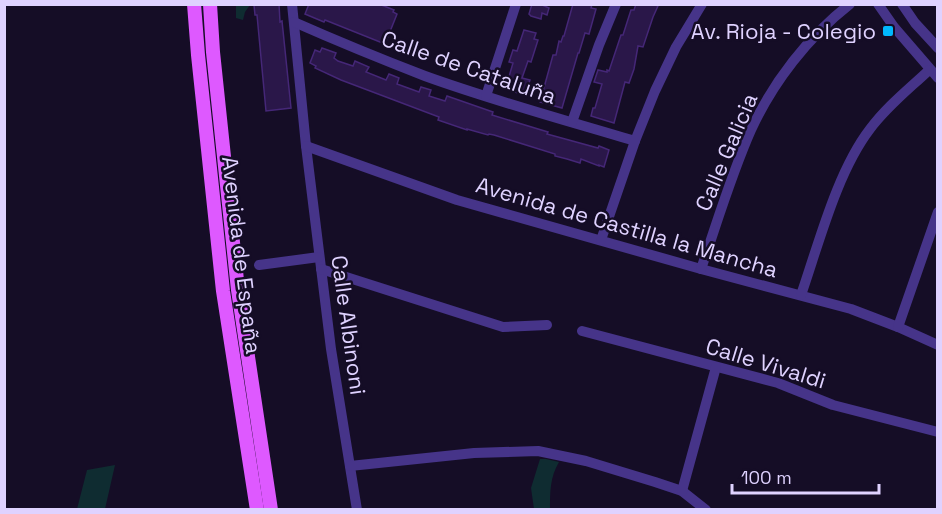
<svg xmlns="http://www.w3.org/2000/svg" width="942" height="514" font-family="'Space Grotesk',sans-serif">
	<rect width="100%" height="100%" fill="#150d26"/>
	<g fill="#0f2c31">
		<path d="M236,5h14l-5,7 -2,8 -7,-2z"/>
		<path d="M540,459h6l13,3c-9,15 -9,30 -9,47h-16l-3,-21z"/>
		<path d="M115,465l-10,44h-28l10,-39z"/>
	</g>
	<g fill="#2a1749" stroke="#452777" stroke-width="1.5">
		<path d="M279,4l1,18 2,-1 9,87 -25,3 -9,-96h-2l-1,-10z"/>
		<path d="M309,4h70l15,6 -1,2 4,2 -12,30 -60,-24 -1,2 -19,-8z"/>
		<path d="M532,4h8l9,4 -2,7 -5,-2 -1,6 -10,-3 -2,-2z"/>
		<path d="M573,4h19l-1,4 5,1 -7,25 -4,-1 -6,20h-1l-16,55 -22,-6 13,-47h3l3,-14 2,1 2,-6h1z"/>
		<path d="M636,4h17l5,2 -5,11 -10,30 -5,-1 -4,23 -5,14 -4,-1 -11,41 -23,-7 2,-8h2l7,-24 -8,-2 4,-12 9,2v-2l2,1 12,-36h2l7,-22 1,-3h3z"/>
		<path d="M524,30l12,3 -2,6 4,1 -7,22 -3,-1 -6,17 8,2 -5,15 -17,-5 3,-9 -3,-1 5,-17 -4,-1 4,-12 4,1z"/>
		<path d="M322,48l14,5 -2,5 4,3 15,5 2,-5 14,6 -3,5 20,8 3,-6 10,4 -2,6 22,8 2,-5 10,3 -2,6 16,5 2,-5 46,16 -1,3 56,17 -1,2 51,14 1,-2 10,4 -5,17 -5,-2v1l-18,-7 -1,4 -13,-4 -12,-3v-2l-61,-19 -5,-1 -1,1 -21,-6v1l-29,-10 1,-3 -98,-37 -26,-12 1,-2 -6,-3 5,-13 5,2z"/>
	</g>
	<g fill="none" stroke-linecap="round" stroke-linejoin="round">
		<g stroke="#463489" stroke-width="10">
			<path d="M292,4l14,142 25,203 26,161"/>
			<path d="M878,4l16,23 44,51"/>
			<path d="M902,4l13,19 23,25"/>
			<path d="M294,22c43,19 87,37 131,54 69,25 140,44 210,65"/>
			<path d="M486,96l30,-92"/>
			<path d="M572,122l27,-77 17,-41"/>
			<path d="M306,146l151,54 244,69 150,40 47,18 40,18"/>
			<path d="M601,240l34,-99 20,-50 21,-44 26,-43"/>
			<path d="M259,265l60,-8"/>
			<path d="M321,269l182,58 44,-2"/>
			<path d="M701,269c16,-46 30,-94 50,-139 22,-48 57,-93 99,-126"/>
			<path d="M801,295c18,-52 36,-123 69,-166 17,-23 39,-40 59,-59"/>
			<path d="M898,327l40,-115"/>
			<path d="M582,331l196,52 55,22 105,27"/>
			<path d="M350,466l124,-13 64,-2 48,10 69,21 27,9 24,19"/>
			<path d="M682,491l34,-124"/>
		</g>
		<g stroke="#de59ff" stroke-width="14">
			<path d="M194,4l4,51 25,236 34,219"/>
			<path d="M210,4l3,48 25,238 33,220"/>
		</g>
	</g>
	<rect fill="#00b8fd" stroke="#150d26" stroke-width="2" x="882" y="25" width="12" height="12" rx="3"/>
	<g text-anchor="middle" stroke-width="5" stroke-linejoin="round" paint-order="stroke">
		<g font-size="22" fill="#dfd2ff" stroke="#150d26" text-anchor="end">
			<text x="876" y="39">Av. Rioja - Colegio</text>
		</g>
		<g font-size="22" fill="#dfd2ff" stroke="#150d26">
			<text transform="translate(469 67) rotate(19)" y="8">Calle de Cataluña</text>
			<text transform="translate(726 152) rotate(-67)" y="8">Calle Galicia</text>
			<text transform="translate(627 227) rotate(16)" y="8">Avenida de Castilla la Mancha</text>
			<text transform="translate(242 255) rotate(83)" y="8">Avenida de España</text>
			<text transform="translate(349 325) rotate(82)" y="8">Calle Albinoni</text>
			<text transform="translate(766 363) rotate(17)" y="8">Calle Vivaldi</text>
		</g>
	</g>
	<rect width="942" height="514" fill="none" stroke="#dfd2ff" stroke-width="12"/>
	<path d="M732 484v9h147v-9" fill="none" stroke="#dfd2ff" stroke-width="3"/>
	<text x="741" y="484" font-size="18" fill="#dfd2ff" stroke="#150d26" stroke-width="4.5" paint-order="stroke">100 m</text>
</svg>
